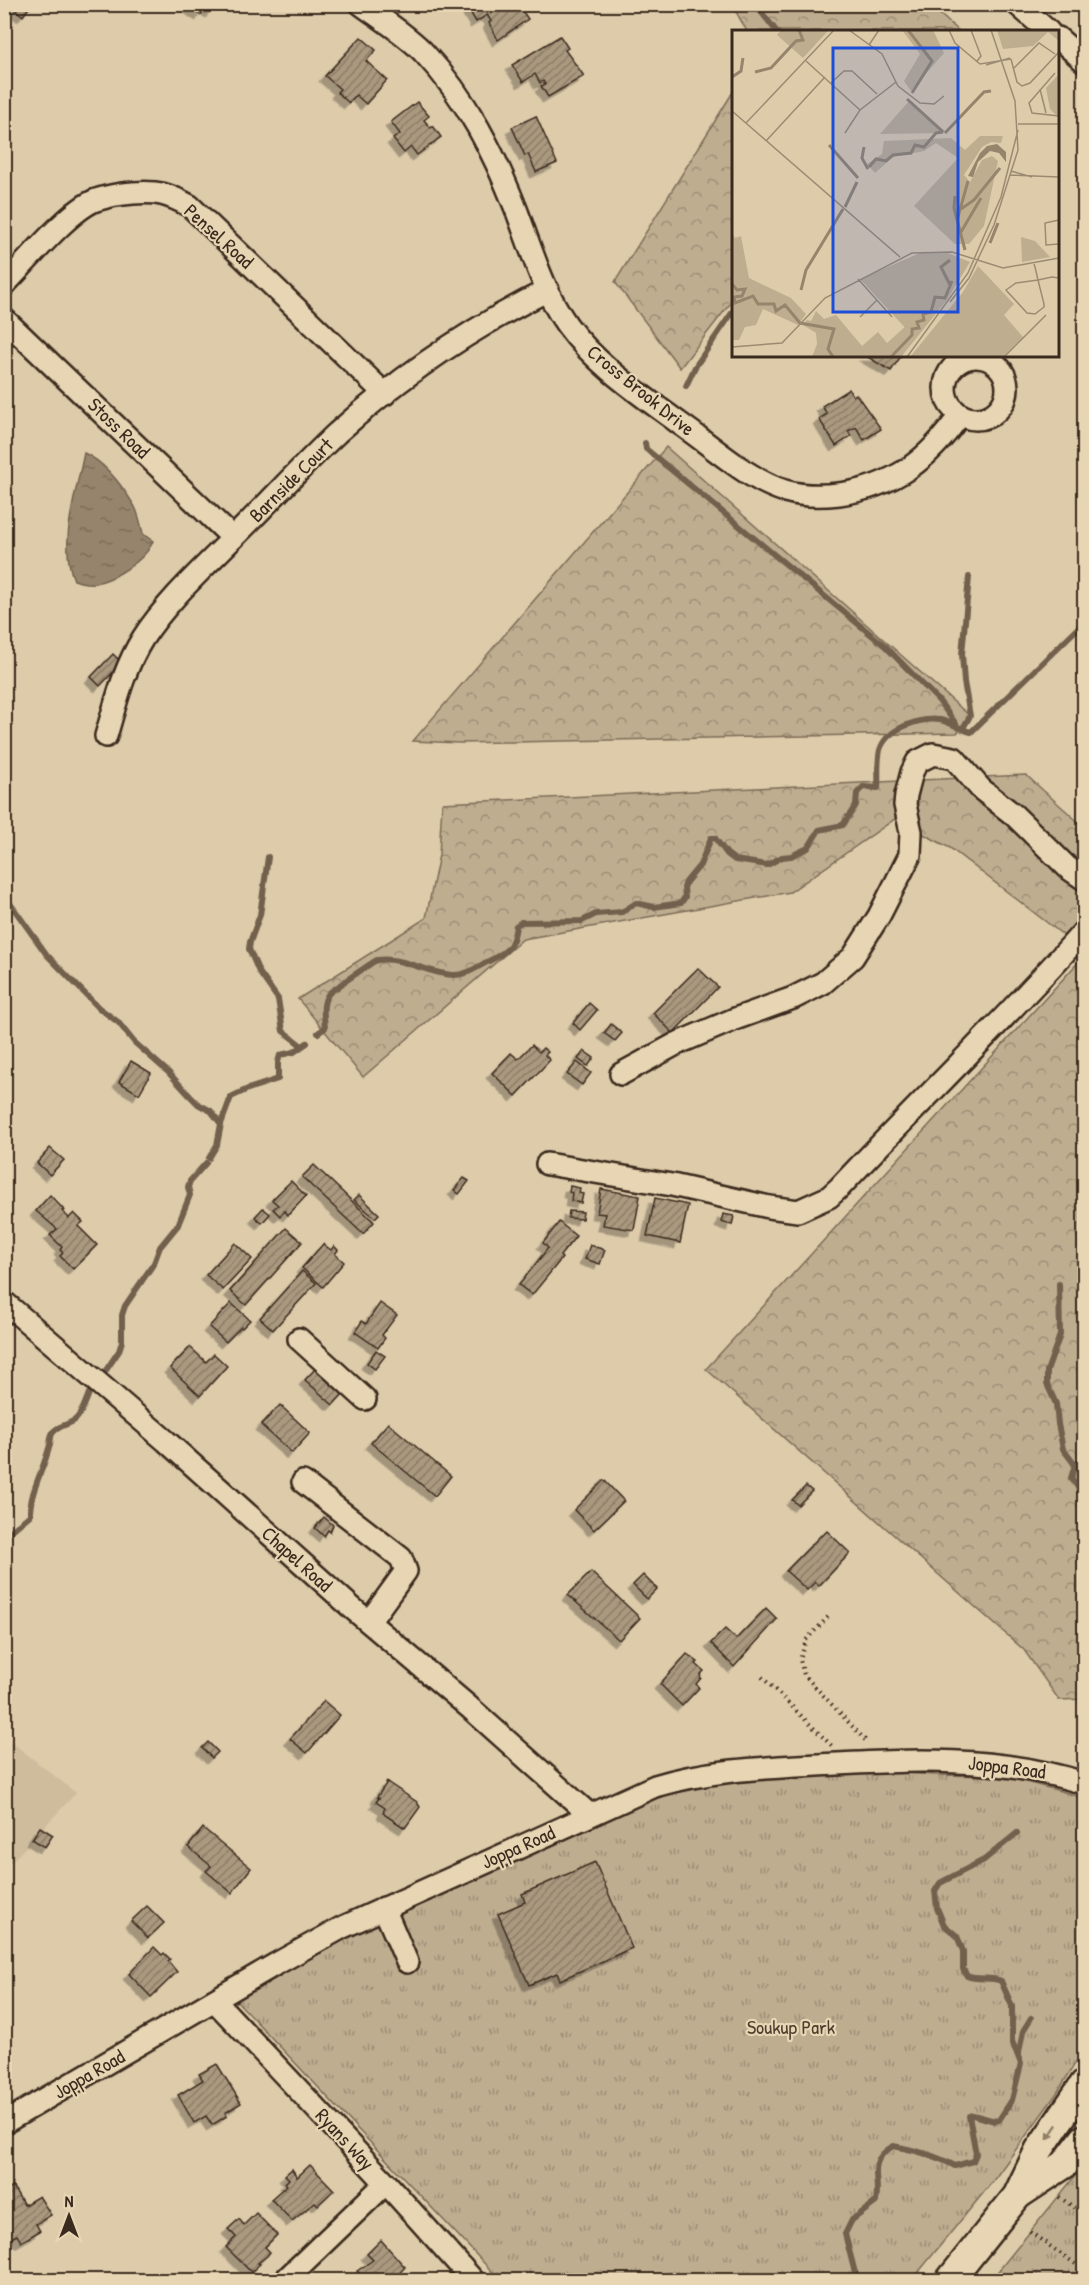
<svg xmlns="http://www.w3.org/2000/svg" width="1089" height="2285" font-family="'Patrick Hand',sans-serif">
	<defs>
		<pattern id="forest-crowns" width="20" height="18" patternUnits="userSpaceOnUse" patternTransform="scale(1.5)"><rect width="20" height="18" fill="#bfad90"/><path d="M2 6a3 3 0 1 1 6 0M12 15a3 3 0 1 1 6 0" fill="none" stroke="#9c8d75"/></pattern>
		<pattern id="park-tufts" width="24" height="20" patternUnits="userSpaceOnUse" patternTransform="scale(1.5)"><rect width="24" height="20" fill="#bfad90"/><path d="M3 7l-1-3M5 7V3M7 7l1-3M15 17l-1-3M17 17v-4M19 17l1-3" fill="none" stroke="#9c8d75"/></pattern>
		<pattern id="water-ripples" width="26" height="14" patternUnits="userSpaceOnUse" patternTransform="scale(1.5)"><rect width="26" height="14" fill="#96856c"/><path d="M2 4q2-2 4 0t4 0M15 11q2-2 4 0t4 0" fill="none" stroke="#7c6d58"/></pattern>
		<pattern id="building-hatch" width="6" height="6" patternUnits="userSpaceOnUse" patternTransform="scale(1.5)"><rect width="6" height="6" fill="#aa997f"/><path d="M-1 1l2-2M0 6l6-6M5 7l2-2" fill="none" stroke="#8c7d67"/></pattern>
		<filter id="shadow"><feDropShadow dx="-5.5" dy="5.5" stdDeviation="0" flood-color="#0004"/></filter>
	</defs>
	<rect width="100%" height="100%" fill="#ddcbaa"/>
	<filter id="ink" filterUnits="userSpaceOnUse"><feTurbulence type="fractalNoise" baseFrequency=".0167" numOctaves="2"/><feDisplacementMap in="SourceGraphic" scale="12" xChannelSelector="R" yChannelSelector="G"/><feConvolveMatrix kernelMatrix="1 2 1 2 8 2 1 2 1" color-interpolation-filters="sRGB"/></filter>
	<g filter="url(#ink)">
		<path fill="#cebc9d" d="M4,1736l72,57 -71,76h-1z"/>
		<g fill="url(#forest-crowns)" stroke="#7d6c57" stroke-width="1.5">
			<path d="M732,5h197l30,26h-212z"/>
			<path d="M733,92v208l-53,68 -65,-86z"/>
			<path d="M666,447l305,270 -14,16 -497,10 -47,-2z"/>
			<path d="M1026,775l58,52v124l-134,-103 -55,-29 -105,73 -267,47 -160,138 -65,-78 128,-81 13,-63 3,-52z"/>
			<path d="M1084,956v743l-25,1 -35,-50 -318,-281z"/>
		</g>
		<g fill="url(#park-tufts)" stroke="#7d6c57" stroke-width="1.5">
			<path d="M874,1771l61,4 67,1 66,17 16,6v250l-27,44 -64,88 -81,99h-412l-266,-282 120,-66 290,-130 52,-15 59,-10z"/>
			<path d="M1084,2165v115h-93z"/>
		</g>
		<path fill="url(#water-ripples)" stroke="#72614d" stroke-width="1.5" d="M84,453c21,9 39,34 51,54 4,8 6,18 8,27l10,7c-7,19 -45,44 -65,42 -5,0 -10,-2 -14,-3 -16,-37 3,-89 10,-127z"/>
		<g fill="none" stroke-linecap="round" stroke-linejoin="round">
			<g stroke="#72614d" stroke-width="6">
				<path d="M755,4l22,28"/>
				<path d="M686,386l9,-19 39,-57"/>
				<path d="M645,443l1,6 239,197 54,55 17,23"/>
				<path d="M963,728l7,-12 -6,-34 -2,-28 7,-77"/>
				<path d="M268,857l-8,58 -10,27 -1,7 10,23 19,27 5,32 19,15"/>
				<path d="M4,895l43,60 52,53 19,14 16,20 34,30 22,24 8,8 13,7 10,13"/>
				<path d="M318,1033l7,-5c-1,-12 -5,-30 8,-38 2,-2 5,-2 7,-5 4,-3 34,-24 37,-25 26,-4 50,14 76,15 12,1 24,-8 34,-13 20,-10 26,-14 29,-36l5,-4 61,-1 14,-7 26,-2 14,-9 18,4 27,-4 4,-6 -1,-9 2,-6 14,-17 11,-27h4l12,16 8,6 32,5 15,-8 9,-1 17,-8 11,-18 24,-5 13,-20 1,-12 6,-6 15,1c1,-11 -1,-26 2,-38 6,-21 40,-33 60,-30 11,2 21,10 31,12l113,-110"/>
				<path d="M209,1158l8,-13 4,-21 10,-27 17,-8 30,-10v-17l2,-7 14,-3 13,-9"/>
				<path d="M1059,1284l1,51 -13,36v13l9,20 2,20 5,25 12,16"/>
				<path d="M102,1376l17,-25 3,-10v-26l3,-9 29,-43 6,-16 18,-22 12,-30 -2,-8 2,-6 16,-18"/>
				<path d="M1084,1460l-9,5 -4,13 9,12 4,21"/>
				<path d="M4,1537l26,-22c0,-24 13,-44 19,-67 2,-4 1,-10 3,-14 4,-8 16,-9 23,-14 8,-7 11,-20 15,-29"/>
				<path d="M1019,2053l4,-22 8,-13"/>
				<path d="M854,2280l1,-7 -10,-39 7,-14 24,-18c5,-25 -11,-39 17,-56 22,4 42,9 62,20l18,-5 3,-7 -7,-38 4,-1 22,6 4,-1 13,-20 9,-36 -9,-23v-35l-11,-25c-10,-5 -23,0 -34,-5l-4,-7v-18l-6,-15 -13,-11 -7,-17 -2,-17 5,-8 44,-23 33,-27"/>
			</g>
		</g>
		<g fill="url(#building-hatch)" stroke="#3b2a1e" stroke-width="1.5" filter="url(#shadow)">
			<path d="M9,4h21l1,1 -8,11z"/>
			<path d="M185,4h31l-5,8 -6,-4 -4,7z"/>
			<path d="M528,4l-7,5 7,10 -30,21 -9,-17 2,-2 -4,-6 -11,7 -10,-17z"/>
			<path d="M560,36l8,12 -3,2 19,26 -36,21 -7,-11 4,-2 -2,-3 -3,2 -5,-9 -12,8 -11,-17z"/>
			<path d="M361,37l15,13 -10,11 21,19 -21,24 -10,-9 -7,8 -12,-11 3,-3 -15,-13z"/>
			<path d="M417,102l12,14 -5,4 7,8 2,-2 8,11 -24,18 -6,-8 -7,6 -11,-14 7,-5 -9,-12z"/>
			<path d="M536,116l21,47 -21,9 -8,-18 -3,2 -13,-29z"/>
			<path d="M866,356h35l-10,15z"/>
			<path d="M849,389l4,7 3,-2 25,35 -17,11 -8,-13 -8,4 3,5 -15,10 -17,-27 8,-5 -5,-8z"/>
			<path d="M113,654l9,9 -22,23 -9,-9z"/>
			<path d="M698,968l20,19 -45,46 -20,-20z"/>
			<path d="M589,1003l8,7 -17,20 -7,-7z"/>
			<path d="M611,1024l11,9 -7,8 -11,-8z"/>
			<path d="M532,1045l7,7 4,-4 5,4 -3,3 5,5 -34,36 -24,-23 19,-20 7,6z"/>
			<path d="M584,1051l10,7 -6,8 -10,-7z"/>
			<path d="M131,1061l20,12 -12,21 -20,-12z"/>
			<path d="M577,1062l14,11 -9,12 -15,-11z"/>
			<path d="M50,1148l14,12 -14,15 -13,-12z"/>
			<path d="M314,1165l60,57 -11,12 -61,-57z"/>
			<path d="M464,1178l5,3 -10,13 -5,-4z"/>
			<path d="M291,1181l15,15 -18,19 -3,-4 -5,5 -7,-7 5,-4 -6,-5z"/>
			<path d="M570,1186l10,2 -1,5 4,1 -2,9 -10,-2 1,-8 -3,-1z"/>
			<path d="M601,1189l39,7 -6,34 -31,-5 2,-11 -8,-1z"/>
			<path d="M50,1195l14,15 -2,1 7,7 5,-5 9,9 -5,4 19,19 -24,24 -13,-13 3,-3 -3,-3 2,-3 -12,-12 7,-6 -21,-18z"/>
			<path d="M359,1195l20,19 -4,4 -21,-18z"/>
			<path d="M655,1198l33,7 -8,38 -33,-7z"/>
			<path d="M263,1208l7,6 -8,9 -7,-6z"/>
			<path d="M569,1211l14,1 -1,7 -14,-1z"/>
			<path d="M723,1214l11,2 -2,9 -11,-3z"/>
			<path d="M559,1222l17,14 -16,20 2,2 -30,37 -13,-10 29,-37 -5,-5z"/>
			<path d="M286,1228l16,14 -56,63 -16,-14z"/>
			<path d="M235,1243l17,16 -29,31 -17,-15z"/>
			<path d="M323,1244l8,6 3,-4 4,4 -3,4 9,8 -21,25 -21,-19z"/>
			<path d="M590,1245l15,5 -5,14 -15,-5z"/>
			<path d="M302,1271l14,12 -43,47 -13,-12z"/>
			<path d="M231,1303l19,17 -8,8 -1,-1 -15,15 -17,-15z"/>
			<path d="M380,1303l17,12 -15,20 3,3 -7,10 -23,-16 7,-11 4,3z"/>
			<path d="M190,1347l16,15 8,-8 13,12 -27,30 -30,-28z"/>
			<path d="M376,1350l9,6 -10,13 -8,-6z"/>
			<path d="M315,1369l28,25 -10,11 -28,-25z"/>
			<path d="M280,1405l30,28 -18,20 -31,-28z"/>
			<path d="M388,1423l63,53 -16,20 -64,-53z"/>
			<path d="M604,1480l20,21 -30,29 -20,-20z"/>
			<path d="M806,1486l6,5 -14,14 -6,-5z"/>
			<path d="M324,1517l9,8 -3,7 -2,-2 -4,6 -9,-8z"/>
			<path d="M827,1531l23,22 -31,33 -4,-4 -8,8 -21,-19 35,-36 1,1z"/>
			<path d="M591,1572l49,46 -21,22 -51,-45z"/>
			<path d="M643,1575l14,14 -10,10 -14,-14z"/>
			<path d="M766,1608l11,11 -43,48 -23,-24 14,-14 11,10z"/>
			<path d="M687,1654l11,8 -2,2 8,7 -4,4 1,3 -5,6 3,4 -17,18 -22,-22z"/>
			<path d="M324,1701l16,14 -33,38 -17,-14z"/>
			<path d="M208,1742l10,10 -6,6 -10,-10z"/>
			<path d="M387,1782l30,20 3,5 -15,21 -20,-13 -2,-3 2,-4 -9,-6 3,-4 -2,-1z"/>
			<path d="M40,1827l13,8 -8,12 -13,-8z"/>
			<path d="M203,1828l48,40 -19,25 -26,-22 5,-5 -23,-19z"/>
			<path d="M595,1862l37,86 -72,32 -3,-7 -28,12 -31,-71 27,-12 -3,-8z"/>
			<path d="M147,1906l17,17 -16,15 -17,-17z"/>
			<path d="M154,1947l8,8 2,-2 6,6 -2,2 9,11 -26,25 -22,-23z"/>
			<path d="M217,2064l24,39 -16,10 2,3 -15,9 -6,-9 -12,7 -16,-28 25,-15 -4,-6z"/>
			<path d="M310,2165l24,25 -16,15 -3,-3 -23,19 -21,-22 16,-14 -2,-2 4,-4 -4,-4 7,-6 5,8z"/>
			<path d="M13,2187l11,18 15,-9 12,19 -15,9 4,7 -19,11 -4,-7 -13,7v-50z"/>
			<path d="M256,2213l21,22 -12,12 5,5 -3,4 -9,7 2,1 -9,8 -25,-25 10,-10 -8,-8 11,-10 5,6z"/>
			<path d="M381,2240l24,27 -12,13h-38l-2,-2 6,-5 -2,-2 16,-11 -6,-6z"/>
		</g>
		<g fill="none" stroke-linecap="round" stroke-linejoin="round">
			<g stroke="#3b2a1e" stroke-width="26">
				<g id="minor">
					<path d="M361,4c19,14 49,33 64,50 42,45 69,99 91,155 15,39 27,82 51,116 29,40 73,69 112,98 32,22 69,57 106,68 17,5 37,5 54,3 55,-7 90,-35 121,-79"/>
					<path d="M1017,4l32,28"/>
					<path d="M1058,38l26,23"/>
					<path d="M4,285c22,-22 65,-75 92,-85 12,-4 24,-6 37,-7 25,-2 35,1 57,13l195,188"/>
					<path d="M4,319l229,219"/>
					<circle cx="976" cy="388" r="31"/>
					<path d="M106,736c10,-34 18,-68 37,-98 26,-40 65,-74 98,-108 32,-32 63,-66 96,-97 64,-57 134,-105 211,-143"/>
					<path d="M621,1074l55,-30 59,-25 58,-21 30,-15 30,-26 26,-41 31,-61 1,-23 -6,-27 1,-10 6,-23 5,-10 16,-8 21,4 27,31 33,26 54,53 16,11"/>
					<path d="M547,1164l125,21 97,22 29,4 31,-14 11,-10c81,-86 166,-168 244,-256"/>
					<path d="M4,1302l162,139 185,166 118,100 121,108"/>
					<path d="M299,1339l66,60"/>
					<path d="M303,1482l98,76 5,13 -37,51"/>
					<path d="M384,1908l23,54"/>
					<path d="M215,2001l171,182 87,97"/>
					<path d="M4,2123l272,-159 65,-36 314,-142c53,-16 108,-18 163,-21 92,-5 176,-10 266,18"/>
					<path d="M285,2280l101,-97"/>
				</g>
			</g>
			<g stroke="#3b2a1e" stroke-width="32">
				<g id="major">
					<path d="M1018,2195l47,-31 19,-25"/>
					<path d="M950,2280l67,-84 22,-46 45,-66"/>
				</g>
			</g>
			<g stroke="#3b2a1e" stroke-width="4" stroke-dasharray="1.5 4.5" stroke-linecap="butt">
				<path d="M828,1617l-22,23 -6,20 4,15 64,68"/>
				<path d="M762,1677l70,69"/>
				<path d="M1059,2197l25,17"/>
				<path d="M1030,2232l54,38"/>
			</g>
			<use href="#minor" stroke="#e7d5b3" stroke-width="21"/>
			<use href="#major" stroke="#e7d5b3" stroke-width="27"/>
		</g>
		<defs><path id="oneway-solid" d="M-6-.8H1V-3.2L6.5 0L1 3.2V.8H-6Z" transform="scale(1.5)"/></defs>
		<use fill="#918068" href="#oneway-solid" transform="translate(1052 2132) rotate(124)"/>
	</g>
	<g text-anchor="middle" stroke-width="4.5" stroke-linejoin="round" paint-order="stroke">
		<g font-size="20" fill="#3b2a1e" stroke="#e7d5b3">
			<text transform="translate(219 236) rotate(42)" y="7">Pensel Road</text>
			<text transform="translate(641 390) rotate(39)" y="7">Cross Brook Drive</text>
			<text transform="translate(119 428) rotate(44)" y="7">Stoss Road</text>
			<text transform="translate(291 480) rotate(-45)" y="7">Barnside Court</text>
			<text transform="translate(297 1559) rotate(42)" y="7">Chapel Road</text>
			<text transform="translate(1007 1767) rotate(7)" y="7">Joppa Road</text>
			<text transform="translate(518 1847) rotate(-24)" y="7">Joppa Road</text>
			<text transform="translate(89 2074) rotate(-30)" y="7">Joppa Road</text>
			<text transform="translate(345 2139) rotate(47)" y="7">Ryans Way</text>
		</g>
		<g font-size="20" fill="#4f3e2f" stroke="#e7d5b3">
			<text x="791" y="2034">Soukup Park</text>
		</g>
	</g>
	<g transform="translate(732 30)">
		<rect width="327" height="327" fill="#ddcbaa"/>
		<path d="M49,0h46l1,1 -25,27 -26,-23zM170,0h31l11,23 -33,38 -7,-10 16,-27zM265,0h62v11l-11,-9 -15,14 -30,3zM327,44v40l-3,1 -6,-6 -4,-21zM178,70l35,31 -2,2 -63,1zM248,106h23l-2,7 -10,-1 -9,5 -18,28 6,7 12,-22 10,-4 6,5 -14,65 -15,18h-14l-41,-38 44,-48 -22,-15 -12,8 -31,6 -18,16 -8,-9 15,-10 2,-13 67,-3 14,12zM0,202l3,6 6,-2 8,42 42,20 15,16 -8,11 -35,-16 -7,16 -11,2 -6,13h-7zM217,226l-50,101h-87l5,-13 -1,-11 -13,-8 4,-5 4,1 5,-10 8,8 12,-4 26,31 16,-14 9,11 20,-18z" fill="#bfad90"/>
		<path d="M289,207l14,4 15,16 -28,5z" fill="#bfad90"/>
		<path d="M188,223h28l22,9 -23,38 -46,57h-14l23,-24 -50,-54zM246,236l36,38 -10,11 19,22 -20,20h-93l53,-65z" fill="#bfad90"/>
		<path d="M265,114l9,8v10l-7,-9 -9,-2 -12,11 -5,15 -5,-1 12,-23 7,-7z" fill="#96856c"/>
		<path fill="none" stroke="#96856c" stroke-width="3" d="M176,0l24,31 -20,32M23,42l16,-4 25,-27 7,-1 -4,-10M0,47l9,-6 2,-13M175,69l36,33M213,103l39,-41 7,-1M97,115l29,33M132,117l-2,11 6,11M137,137l7,-8 10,2 7,-6 18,-2 4,-8 9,2 12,-14 7,-1M223,166l-1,12 11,42M113,177l12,-25M229,179l13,-9 26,-32M226,187l10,-36M229,202l20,-34M258,213l8,-20M0,254l5,6 8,-1 -3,7 -8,1 1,6 18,-7 5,8h16l2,7 9,-6 15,18 34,6 -6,20 5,8M218,255l-9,-18 9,-7M69,260l5,-20 37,-61M159,327l21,-22v-6l7,-1 -2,-6 7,-2 -1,-6 8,-2 4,-15 10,1 7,-17"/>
		<path fill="none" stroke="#9c8b72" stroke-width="1.5" d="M117,0l33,24 16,32 22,17 14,1 10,-8M217,0l6,13 25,21 31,-5M239,0l10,26 -4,5M137,15l10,-15M279,29l6,23 5,4 8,-3 29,-31M74,31l54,49M254,35l24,-7M281,39l26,-26 16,11M323,43l-26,30 3,10 27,3M99,53l13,-12h8l25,23M308,59l6,24M0,81l168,146M14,93l88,-93M286,94h41M113,103l15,-23 36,-28M34,111l59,-64M279,141l21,6M278,145l49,2M327,190l-14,3 1,22 13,-1M302,234l1,3 3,13 6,24v3l-9,7 -8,-1 -21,-23 10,-7 22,-3 14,-3 7,1M126,249l34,38M218,272l19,-24 25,-53 24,-75 -3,-49 -24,-71M128,287l17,-17M0,317l50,-4 43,-45 87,-45 40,-1 51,16 56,-10M175,327l61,-84 33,-76 17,-67M272,327l42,-42"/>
		<path fill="#1d4ed8" fill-opacity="0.15" stroke="#1d4ed8" stroke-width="3" d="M101,18h125v264h-125z"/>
		<rect width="327" height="327" fill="none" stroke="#3b2a1e" stroke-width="3"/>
	</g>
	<rect width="1089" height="2285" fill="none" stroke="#e7d5b3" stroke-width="24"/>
	<rect x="12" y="12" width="1065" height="2261" fill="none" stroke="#3b2a1e" stroke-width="2" filter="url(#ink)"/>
	<g transform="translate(69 2216)" stroke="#e7d5b3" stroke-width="4.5" paint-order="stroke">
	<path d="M0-4.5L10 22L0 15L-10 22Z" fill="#3b2a1e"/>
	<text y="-9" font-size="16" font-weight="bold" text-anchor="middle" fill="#3b2a1e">N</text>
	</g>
</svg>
